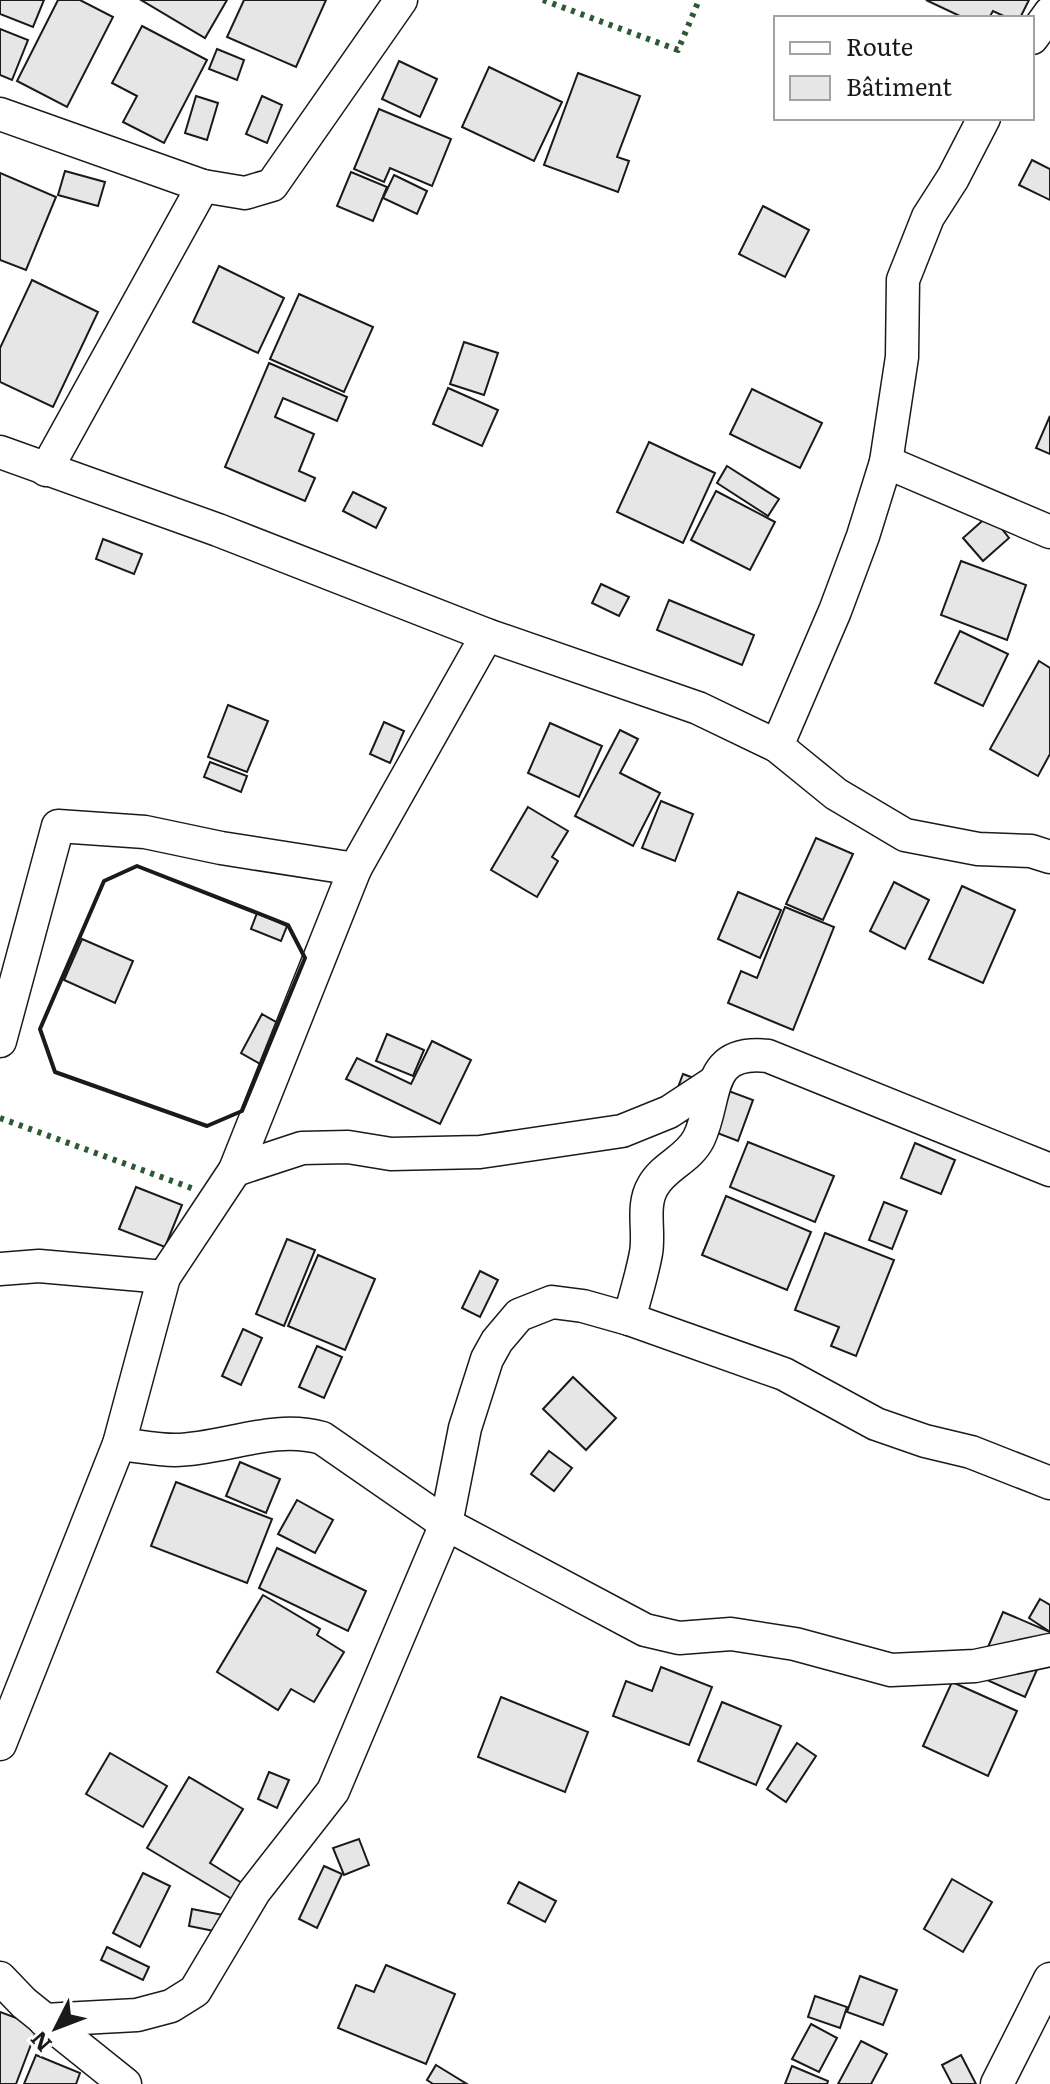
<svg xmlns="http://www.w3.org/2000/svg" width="1050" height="2084" font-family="Literata,serif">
	<rect width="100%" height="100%" fill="#fff"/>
	<g fill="#e6e6e6" stroke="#1a1a1a" stroke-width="2">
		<path d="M0,0h44l-11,27 -33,-13z"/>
		<path d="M58,0h22l33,17 -46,90 -50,-26z"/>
		<path d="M141,0h86l-22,38z"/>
		<path d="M244,0h82l-30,67 -69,-30z"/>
		<path d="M926,0h103l-9,18h-12l-15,-7 -4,7h-25z"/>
		<path d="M142,26l65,34 -43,83 -41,-21 14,-26 -25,-13z"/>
		<path d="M0,29l28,11 -16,40 -12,-5z"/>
		<path d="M217,49l27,11 -7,20 -28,-11z"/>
		<path d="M399,61l38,18 -17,38 -38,-18z"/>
		<path d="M489,67l73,35 -28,59 -72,-34z"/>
		<path d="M578,73l62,23 -23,61 12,4 -11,31 -74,-27z"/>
		<path d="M196,96l22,7 -11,37 -22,-7z"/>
		<path d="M262,96l20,9 -15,38 -21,-9z"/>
		<path d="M379,109l72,30 -19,47 -42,-18 -6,14 -30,-13z"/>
		<path d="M1032,160l18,9v31l-31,-15z"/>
		<path d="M65,171l40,11 -7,24 -40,-11z"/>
		<path d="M351,172l36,15 -14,34 -36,-15z"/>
		<path d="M0,173l56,24 -30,73 -26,-10z"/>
		<path d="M394,175l33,16 -10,23 -34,-16z"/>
		<path d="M763,206l46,24 -24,47 -46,-23z"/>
		<path d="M219,266l65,32 -26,55 -65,-31z"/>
		<path d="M32,280l66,32 -45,95 -53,-25v-34z"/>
		<path d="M299,294l74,33 -29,65 -74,-33z"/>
		<path d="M464,342l34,11 -14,42 -34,-11z"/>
		<path d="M269,363l78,34 -10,24 -54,-23 -8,19 39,17 -15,37 16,7 -10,23 -80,-34z"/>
		<path d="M448,388l50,22 -16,36 -49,-22z"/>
		<path d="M752,389l70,34 -22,45 -70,-34z"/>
		<path d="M1050,416v38l-14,-6z"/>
		<path d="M649,442l66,31 -32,70 -66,-31z"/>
		<path d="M727,466l52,33 -11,17 -51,-33z"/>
		<path d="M716,491l59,31 -25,48 -59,-30z"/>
		<path d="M353,492l33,16 -10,20 -33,-17z"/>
		<path d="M990,514l19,24 -26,23 -20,-23z"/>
		<path d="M103,539l39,15 -8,20 -38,-15z"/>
		<path d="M961,561l65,24 -19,55 -66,-25z"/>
		<path d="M601,584l28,13 -10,19 -27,-13z"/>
		<path d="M669,600l85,35 -12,30 -85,-35z"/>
		<path d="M960,631l48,23 -25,52 -48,-23z"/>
		<path d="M1039,661l11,7v86l-12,22 -48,-27z"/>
		<path d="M228,705l40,16 -21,51 -39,-15z"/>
		<path d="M384,722l20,9 -14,32 -20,-9z"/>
		<path d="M550,723l52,23 -23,51 -51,-24z"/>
		<path d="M620,730l18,9 -18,34 40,20 -27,53 -58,-30z"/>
		<path d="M210,762l37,14 -6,16 -37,-15z"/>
		<path d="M661,801l32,13 -18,47 -33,-13z"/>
		<path d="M528,807l40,24 -16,26 6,4 -21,36 -46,-27z"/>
		<path d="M816,838l37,16 -30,66 -37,-16z"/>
		<path d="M894,882l35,18 -24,49 -35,-18z"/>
		<path d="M962,886l53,24 -32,73 -54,-24z"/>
		<path d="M738,892l43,18 -21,48 -42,-19z"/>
		<path d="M785,907l49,20 -41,103 -65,-27 13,-32 16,7z"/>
		<path d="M257,913l30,13 -6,15 -30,-12z"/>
		<path d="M82,939l51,22 -18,42 -51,-23z"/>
		<path d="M262,1014l21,12 -21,39 -21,-12z"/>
		<path d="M387,1034l37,16 -11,26 -37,-15z"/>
		<path d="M432,1041l39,19 -31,64 -94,-45 11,-21 54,26z"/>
		<path d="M683,1074l70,26 -15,41 -70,-27z"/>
		<path d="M748,1142l86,34 -19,46 -85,-35z"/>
		<path d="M915,1143l40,17 -14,34 -40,-16z"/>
		<path d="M136,1187l46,18 -17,42 -46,-18z"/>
		<path d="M726,1196l85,36 -24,58 -85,-35z"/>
		<path d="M884,1202l23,9 -15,38 -23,-9z"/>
		<path d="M825,1233l69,27 -38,96 -25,-10 8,-19 -44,-17z"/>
		<path d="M287,1239l28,11 -31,76 -28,-12z"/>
		<path d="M318,1255l57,24 -30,71 -57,-24z"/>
		<path d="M480,1271l18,9 -18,37 -18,-9z"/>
		<path d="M243,1329l19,9 -21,47 -19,-9z"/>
		<path d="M317,1346l25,11 -18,41 -25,-11z"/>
		<path d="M573,1377l43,41 -30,32 -43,-41z"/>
		<path d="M549,1451l23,17 -18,23 -23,-17z"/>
		<path d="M240,1462l40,17 -14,34 -40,-17z"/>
		<path d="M176,1482l96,37 -25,64 -96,-37z"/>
		<path d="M297,1500l36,20 -18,33 -37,-19z"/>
		<path d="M277,1548l89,43 -18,40 -89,-43z"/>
		<path d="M263,1595l57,34 -3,6 27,17 -30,50 -23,-13 -13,21 -61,-38z"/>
		<path d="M1040,1599l10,6v27l-21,-14z"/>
		<path d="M1003,1612l47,20v8l-25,57 -49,-22z"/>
		<path d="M661,1667l51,20 -23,58 -76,-29 13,-35 26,10z"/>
		<path d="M952,1682l65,29 -29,65 -65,-30z"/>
		<path d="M501,1697l87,35 -23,60 -87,-35z"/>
		<path d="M722,1702l59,24 -25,59 -58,-24z"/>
		<path d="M797,1743l19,13 -30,46 -19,-13z"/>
		<path d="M110,1753l57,33 -24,41 -57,-33z"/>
		<path d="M269,1772l20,8 -12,28 -19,-9z"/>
		<path d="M189,1777l54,32 -33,54 32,20 -10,16 -85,-51z"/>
		<path d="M359,1839l10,26 -25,10 -11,-27z"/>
		<path d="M324,1866l18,8 -25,54 -18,-9z"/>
		<path d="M143,1873l27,13 -30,61 -27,-14z"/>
		<path d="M952,1879l40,23 -29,50 -39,-23z"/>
		<path d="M519,1882l37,19 -11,21 -37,-19z"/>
		<path d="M192,1909l31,6 -4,17 -30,-6z"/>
		<path d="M107,1947l42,20 -6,13 -42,-20z"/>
		<path d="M386,1965l69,29 -29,70 -88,-36 18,-43 18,7z"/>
		<path d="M860,1976l37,14 -14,35 -36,-13z"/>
		<path d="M815,1996l32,11 -7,21 -32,-11z"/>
		<path d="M0,2012l38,14 -22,58h-16z"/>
		<path d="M811,2024l26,14 -18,34 -27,-13z"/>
		<path d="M861,2041l26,13 -16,30h-33z"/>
		<path d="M36,2055l44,18 -4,11h-52z"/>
		<path d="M961,2055l15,29h-24l-10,-19z"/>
		<path d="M436,2065l31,19h-34l-6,-4z"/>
		<path d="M792,2066l36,15 -1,3h-42z"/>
	</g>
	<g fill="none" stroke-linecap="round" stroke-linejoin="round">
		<g stroke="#1a1a1a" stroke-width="35">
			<g id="street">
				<path d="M1032,38l18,-25"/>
				<path d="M0,114l203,72 42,7 27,-8 129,-185"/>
				<path d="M0,452l218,78 269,105 211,73 79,38 59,48 69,41 73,14 53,2 19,6"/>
				<path d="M886,462l16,-105 1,-77 25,-63 25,-39 31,-60"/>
				<path d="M46,470l157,-284"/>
				<path d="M777,746l58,-135 28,-75 23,-74 164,70"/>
				<path d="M0,1041l58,-215 87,6 76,16 134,21"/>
				<path d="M235,1170l67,-22 46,-1 43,7 89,-2 142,-21 47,-19 44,-29"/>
				<path d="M0,1269l39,-3 125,11"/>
				<path d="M629,1319c6,-22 13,-44 17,-66 4,-22 -5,-47 7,-67 11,-20 36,-27 46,-48 19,-40 5,-89 69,-82l282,114"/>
				<path d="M119,1444c19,2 38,6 56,6 50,-1 98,-26 147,-12l124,86 199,106 34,8 52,-4 64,10 96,26 84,-4 75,-16"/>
				<path d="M0,1744l119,-300 45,-167 71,-107 120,-301 132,-234"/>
				<path d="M0,1978l24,25 101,81"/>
				<path d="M44,2020l93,-5 34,-9 24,-15 59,-99 79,-101 113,-267 19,-96 22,-69 10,-18 22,-26 33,-13 31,4 46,13 155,55 92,50 49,17 46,11 79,31"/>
				<path d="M997,2084l53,-105"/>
			</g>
		</g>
		<use href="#street" stroke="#fff" stroke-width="32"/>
		<g stroke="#2b5a34" stroke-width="6" stroke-dasharray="4 6" stroke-linecap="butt">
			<path d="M543,0l135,50 21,-50"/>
			<path d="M0,1118l194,71"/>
		</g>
		<path stroke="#1a1a1a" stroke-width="4" d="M137,866l151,59 17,33 -63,153 -35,15 -152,-54 -15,-43 64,-148z"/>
	</g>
	<rect x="774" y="16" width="260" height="104" fill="#ffffff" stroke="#a3a3a3" stroke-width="2"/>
	<rect x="790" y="42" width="40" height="12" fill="#ffffff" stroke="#a3a3a3" stroke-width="2"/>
	<text x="846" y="56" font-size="24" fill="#1a1a1a">Route</text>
	<rect x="790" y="76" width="40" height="24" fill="#e6e6e6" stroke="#a3a3a3" stroke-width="2"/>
	<text x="846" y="96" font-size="24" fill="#1a1a1a">Bâtiment</text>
	<g transform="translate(56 2028) rotate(228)" stroke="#ffffff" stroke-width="6" paint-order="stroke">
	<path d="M0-6L14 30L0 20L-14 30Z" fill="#1a1a1a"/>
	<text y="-12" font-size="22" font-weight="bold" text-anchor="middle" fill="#1a1a1a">N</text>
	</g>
</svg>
